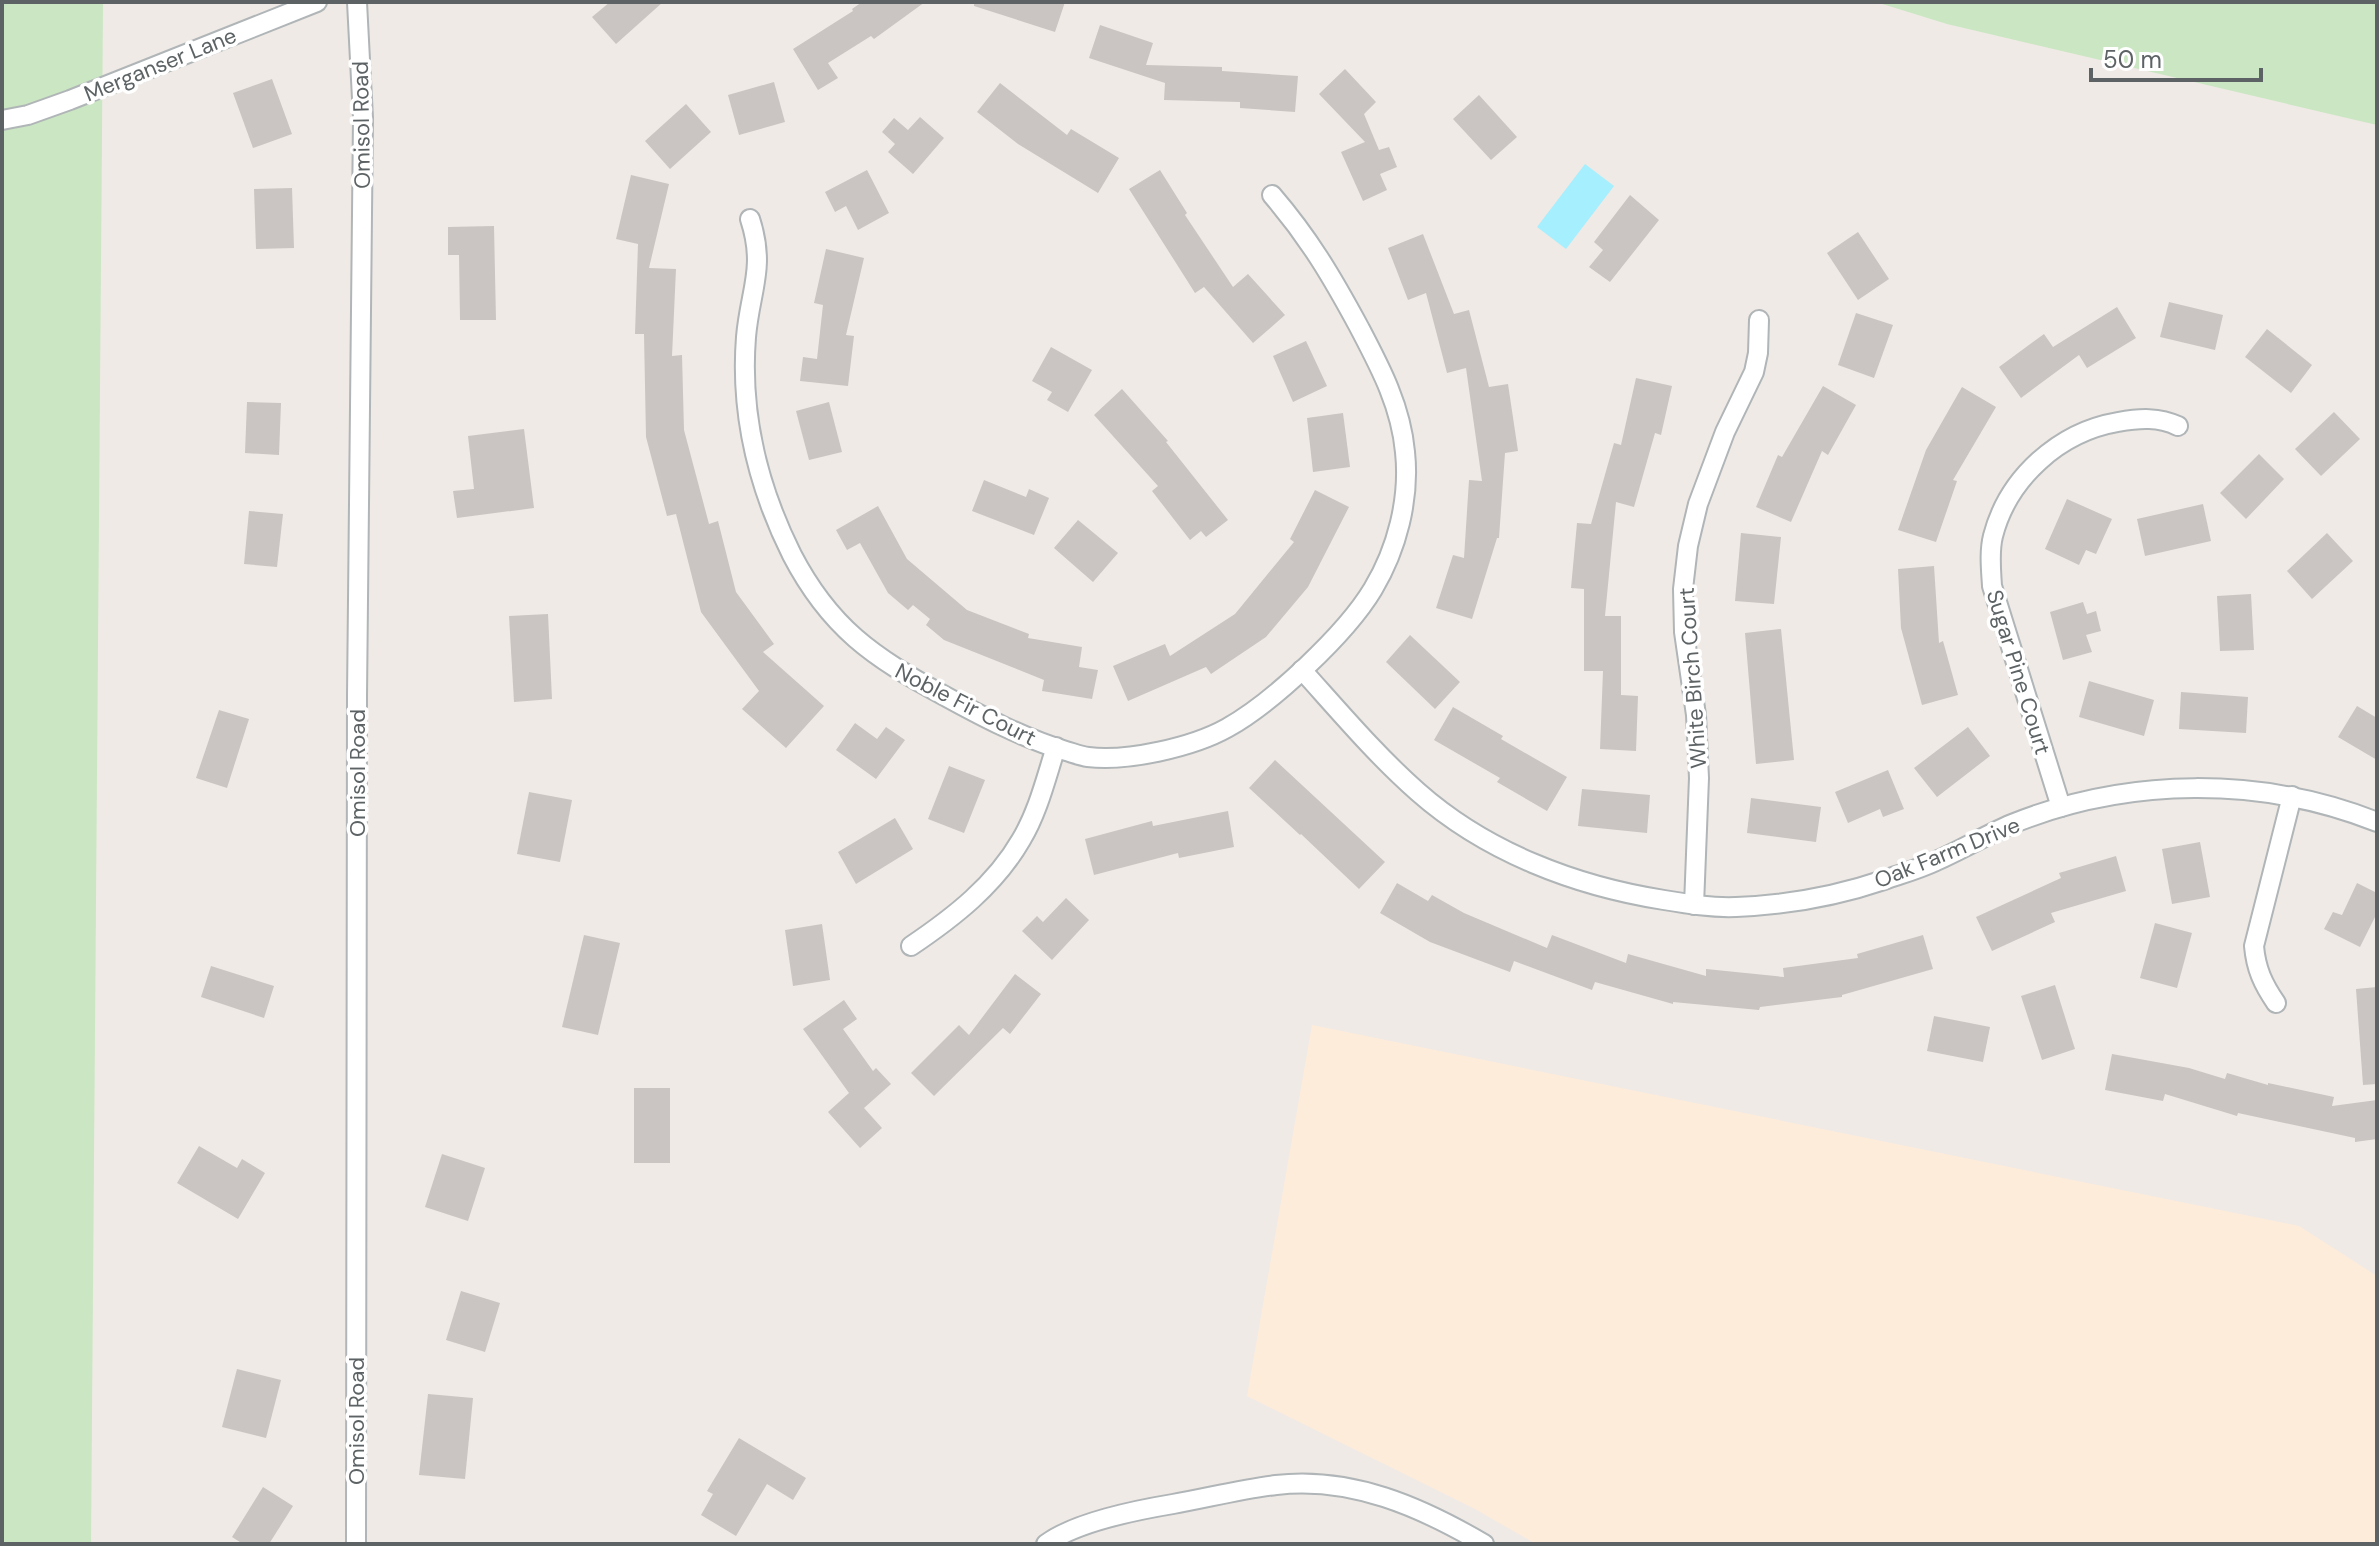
<svg xmlns="http://www.w3.org/2000/svg" width="2379" height="1546" font-family="'DM Sans',sans-serif">
	<rect width="100%" height="100%" fill="#efeae5"/>
	<path fill="#feecdb" d="M1312,1025l987,201 78,50v268h-841l-61,-35 -228,-113z"/>
	<g fill="#cbe6c2">
		<path d="M2,2h101l-12,1542h-89z"/>
		<path d="M1876,2h501v123l-430,-101z"/>
	</g>
	<path fill="#a6effe" d="M1585,164l29,22 -48,63 -29,-22z"/>
	<g fill="#cac5c2">
		<path d="M610,2h53l-47,42 -24,-27z"/>
		<path d="M862,2h63l-51,37 -3,-3 -43,27 10,15 -20,12 -25,-41 60,-38 -1,-2z"/>
		<path d="M974,2h91l-10,30 -81,-26z"/>
		<path d="M1100,25l53,18 -7,22 76,2v4l76,5 -3,36 -55,-4v-6l-76,-2 1,-17 -76,-25z"/>
		<path d="M1345,69l31,33 -12,12 15,36 10,-3 8,20 -17,7 7,16 -24,11 -22,-49 24,-10 -46,-48z"/>
		<path d="M272,79l20,55 -39,14 -20,-55z"/>
		<path d="M774,82l11,40 -46,13 -11,-40z"/>
		<path d="M1000,83l67,52 4,-6 48,29 -21,35 -80,-49 -41,-32z"/>
		<path d="M1479,95l38,42 -26,23 -38,-41z"/>
		<path d="M686,104l25,28 -41,37 -25,-28z"/>
		<path d="M920,117l24,21 -31,36 -25,-22 7,-8 -13,-12 12,-14 14,12z"/>
		<path d="M867,170l22,43 -31,17 -12,-24 -11,6 -10,-20z"/>
		<path d="M1160,170l27,43 -2,2 48,72 15,-13 37,41 -32,28 -49,-56 -9,6 -66,-104z"/>
		<path d="M631,175l38,9 -20,84 27,1 -4,87 10,-1 2,75 25,94 9,-3 18,71 38,52 -11,8 61,54 -38,42 -44,-39 17,-18 -58,-79 -25,-98 -9,2 -21,-79 -2,-103h-9l3,-90 -22,-5z"/>
		<path d="M292,188l2,60 -38,1 -2,-60z"/>
		<path d="M1630,195l29,25 -49,62 -21,-15 14,-17 -9,-8z"/>
		<path d="M494,226l2,94h-36l-1,-65h-11v-28z"/>
		<path d="M1858,232l31,47 -31,21 -31,-47z"/>
		<path d="M1423,234l31,80 15,-4 20,77 19,-3 10,67 -13,2 -6,85h-2l-25,81 -36,-11 17,-53 11,3 5,-78 13,1 -16,-113 -19,5 -21,-80 -18,7 -20,-52z"/>
		<path d="M826,249l38,9 -18,77 8,1 -6,50 -48,-5 3,-24 14,2 6,-54 -9,-2z"/>
		<path d="M2169,302l54,13 -8,35 -55,-13z"/>
		<path d="M2117,307l19,31 -49,30 -8,-13 -58,43 -22,-31 45,-33 9,13z"/>
		<path d="M1856,313l37,12 -19,53 -36,-13z"/>
		<path d="M2267,329l45,36 -21,28 -46,-36z"/>
		<path d="M1306,341l21,45 -34,16 -20,-46z"/>
		<path d="M1051,347l41,23 -24,42 -21,-12 5,-8 -20,-11z"/>
		<path d="M1636,378l36,8 -11,49 -6,-2 -21,74 -18,-5 -11,114h16v79l17,1 -2,55 -36,-2 3,-78h-19v-82l-13,-1 6,-65 14,1 23,-81 7,2z"/>
		<path d="M1823,386l33,19 -28,50 -6,-4 -31,71 -35,-15 22,-52 4,2z"/>
		<path d="M1962,387l34,20 -43,73 4,1 -21,61 -38,-12 28,-80z"/>
		<path d="M1122,389l46,52 -2,1 62,78 -22,17 -5,-6 -11,9 -38,-49 6,-5 -64,-71z"/>
		<path d="M247,402l34,1 -2,52 -34,-2z"/>
		<path d="M829,402l13,50 -33,8 -13,-49z"/>
		<path d="M2334,412l26,27 -39,37 -26,-27z"/>
		<path d="M1343,413l7,54 -37,5 -6,-54z"/>
		<path d="M524,429l10,79 -77,10 -4,-27 21,-2 -6,-53z"/>
		<path d="M2259,454l25,25 -38,40 -26,-26z"/>
		<path d="M984,480l42,17 3,-8 20,9 -15,37 -62,-24z"/>
		<path d="M1315,490l34,17 -41,80 -42,50 -55,37 -5,-7 -78,34 -15,-35 52,-22 5,12 65,-42 59,-72 -4,-3z"/>
		<path d="M2067,499l45,20 -16,35 -10,-4 -7,15 -34,-16z"/>
		<path d="M2203,504l8,37 -66,15 -8,-37z"/>
		<path d="M878,506l29,53 60,51 62,24 -1,4 54,9 -3,20 19,3 -6,29 -50,-8 2,-11 -100,-40 -18,-15 4,-6 -17,-14 -5,5 -20,-17 -28,-50 -13,7 -11,-20z"/>
		<path d="M249,511l34,3 -6,53 -33,-3z"/>
		<path d="M1078,520l40,33 -25,29 -39,-34z"/>
		<path d="M1741,533l40,4 -7,67 -39,-3z"/>
		<path d="M2327,533l26,28 -41,38 -25,-28z"/>
		<path d="M1934,566l5,77 4,-2 15,54 -36,10 -21,-77 -3,-59z"/>
		<path d="M2251,594l3,56 -34,1 -3,-55z"/>
		<path d="M2083,602l4,12 9,-3 5,20 -15,4 6,17 -29,8 -13,-48z"/>
		<path d="M548,614l4,85 -38,3 -5,-86z"/>
		<path d="M1781,629l13,131 -38,4 -11,-131z"/>
		<path d="M1410,635l50,47 -25,27 -49,-47z"/>
		<path d="M2089,681l65,19 -10,36 -65,-19z"/>
		<path d="M2181,692l67,5 -2,36 -67,-4z"/>
		<path d="M2357,706l20,12v42l-39,-23z"/>
		<path d="M1453,707l50,29 -2,3 66,38 -20,34 -50,-29 3,-4 -66,-38z"/>
		<path d="M219,710l30,9 -22,69 -31,-10z"/>
		<path d="M855,723l22,16 9,-12 19,13 -29,39 -40,-29z"/>
		<path d="M1968,727l22,29 -53,41 -23,-29z"/>
		<path d="M1275,760l110,102 -26,27 -58,-55 -1,1 -51,-47z"/>
		<path d="M949,766l36,14 -21,53 -36,-14z"/>
		<path d="M1888,770l16,39 -21,8 -3,-8 -32,14 -13,-31z"/>
		<path d="M1582,789l68,6 -3,38 -69,-7z"/>
		<path d="M529,792l43,8 -12,62 -43,-8z"/>
		<path d="M1751,798l70,9 -5,35 -69,-9z"/>
		<path d="M1228,811l6,36 -55,11 -1,-5 -84,22 -9,-36 67,-18 1,5z"/>
		<path d="M895,818l18,31 -57,35 -18,-32z"/>
		<path d="M2200,842l10,55 -38,7 -10,-55z"/>
		<path d="M2116,856l10,35 -75,22 4,9 -63,29 -16,-34 85,-39 -2,-5z"/>
		<path d="M1397,883l31,18 4,-6 32,18 83,35 5,-13 74,28 2,-9 78,22v-7l78,8 -1,-9 75,-10 -1,-4 66,-19 10,34 -91,26v2l-82,10 -1,3 -86,-8v2l-78,-22 -3,8 -78,-29 -4,11 -80,-30 -50,-29z"/>
		<path d="M2357,883l20,10v20l-17,34 -36,-18 9,-17 9,3z"/>
		<path d="M1066,898l23,22 -37,40 -30,-29 15,-15 6,6z"/>
		<path d="M2155,923l37,10 -15,55 -37,-10z"/>
		<path d="M822,924l8,56 -37,6 -8,-56z"/>
		<path d="M584,935l36,8 -22,92 -36,-8z"/>
		<path d="M211,966l63,20 -10,32 -63,-21z"/>
		<path d="M1015,974l26,20 -31,40 -7,-6 -69,68 -23,-23 48,-48 10,10z"/>
		<path d="M2055,985l20,64 -33,11 -21,-64z"/>
		<path d="M2377,987v97l-14,1 -7,-96z"/>
		<path d="M844,1000l13,19 -14,10 30,42 3,-3 15,16 -27,24 18,20 -22,20 -32,-36 21,-19 -46,-64z"/>
		<path d="M1934,1016l56,11 -7,35 -56,-11z"/>
		<path d="M2112,1054l77,14 36,11 2,-6 41,12v-2l66,14 -2,9 45,-6v39l-22,3v-4l-117,-25 -1,3 -72,-22 -2,7 -58,-11z"/>
		<rect x="634" y="1088" width="36" height="75"/>
		<path d="M199,1146l38,22 5,-9 23,14 -27,46 -61,-36z"/>
		<path d="M442,1154l43,14 -17,53 -43,-14z"/>
		<path d="M461,1291l39,12 -15,49 -39,-12z"/>
		<path d="M237,1369l44,11 -15,58 -44,-11z"/>
		<path d="M428,1394l45,4 -8,81 -46,-4z"/>
		<path d="M739,1438l67,40 -13,22 -26,-16 -31,52 -35,-21 12,-21 -6,-3z"/>
		<path d="M263,1487l30,19 -24,38h-26l-11,-7z"/>
	</g>
	<g fill="none" stroke-linecap="round" stroke-linejoin="round">
		<g stroke="#b0b5b7" stroke-width="22">
			<g id="street">
				<path d="M2,120l26,-5 42,-15 247,-98"/>
				<path d="M750,219c16,49 0,71 -4,118 -6,76 12,150 46,218 38,73 81,102 151,140 40,22 80,43 123,56 7,2 15,5 22,6 39,5 105,-10 139,-29 45,-25 119,-94 146,-139 24,-40 37,-90 32,-137 -4,-46 -25,-85 -46,-125 -27,-50 -50,-89 -87,-132"/>
				<path d="M1302,670c37,41 74,85 116,122 68,60 157,94 246,108 24,4 48,8 72,7 50,-2 101,-11 148,-27 17,-6 35,-11 52,-19 25,-11 50,-26 76,-37 116,-47 249,-48 365,-2"/>
				<path d="M2061,807l-69,-221c-1,-17 -3,-34 1,-50 15,-58 66,-104 125,-114 22,-4 41,-5 60,4"/>
				<path d="M1694,905l5,-127 -3,-63 -12,-83 -1,-43 5,-43 10,-42 27,-72 29,-60 4,-19 1,-33"/>
				<path d="M911,946c43,-29 84,-61 110,-106 17,-28 25,-62 35,-93"/>
				<path d="M2276,1003c-13,-19 -20,-34 -22,-57l38,-150"/>
				<path d="M356,1544l1,-848 6,-578 -6,-116"/>
				<path d="M1046,1544c30,-22 91,-34 127,-40 34,-6 69,-15 103,-19 75,-9 145,22 208,59"/>
			</g>
		</g>
		<use href="#street" stroke="#fff" stroke-width="18"/>
	</g>
	<g text-anchor="middle" stroke-width="7" stroke-linejoin="round" paint-order="stroke">
		<g font-size="22" fill="#5d6365" stroke="#fff">
			<text transform="translate(160 64) rotate(-22)" y="8">Merganser Lane</text>
			<text transform="translate(361 125) rotate(-91)" y="8">Omisol Road</text>
			<text transform="translate(2019 672) rotate(73)" y="8">Sugar Pine Court</text>
			<text transform="translate(1692 678) rotate(-94)" y="8">White Birch Court</text>
			<text transform="translate(966 704) rotate(27)" y="8">Noble Fir Court</text>
			<text transform="translate(357 773) rotate(-90)" y="8">Omisol Road</text>
			<text transform="translate(1947 852) rotate(-22)" y="8">Oak Farm Drive</text>
			<text transform="translate(356 1421) rotate(-90)" y="8">Omisol Road</text>
		</g>
	</g>
	<rect width="2379" height="1546" fill="none" stroke="#5d6365" stroke-width="8"/>
	<path d="M2091 68v12h170v-12" fill="none" stroke="#5d6365" stroke-width="4"/>
	<text x="2103" y="68" font-size="24" fill="#5d6365" stroke="#ffffff" stroke-width="6" paint-order="stroke">50 m</text>
</svg>
